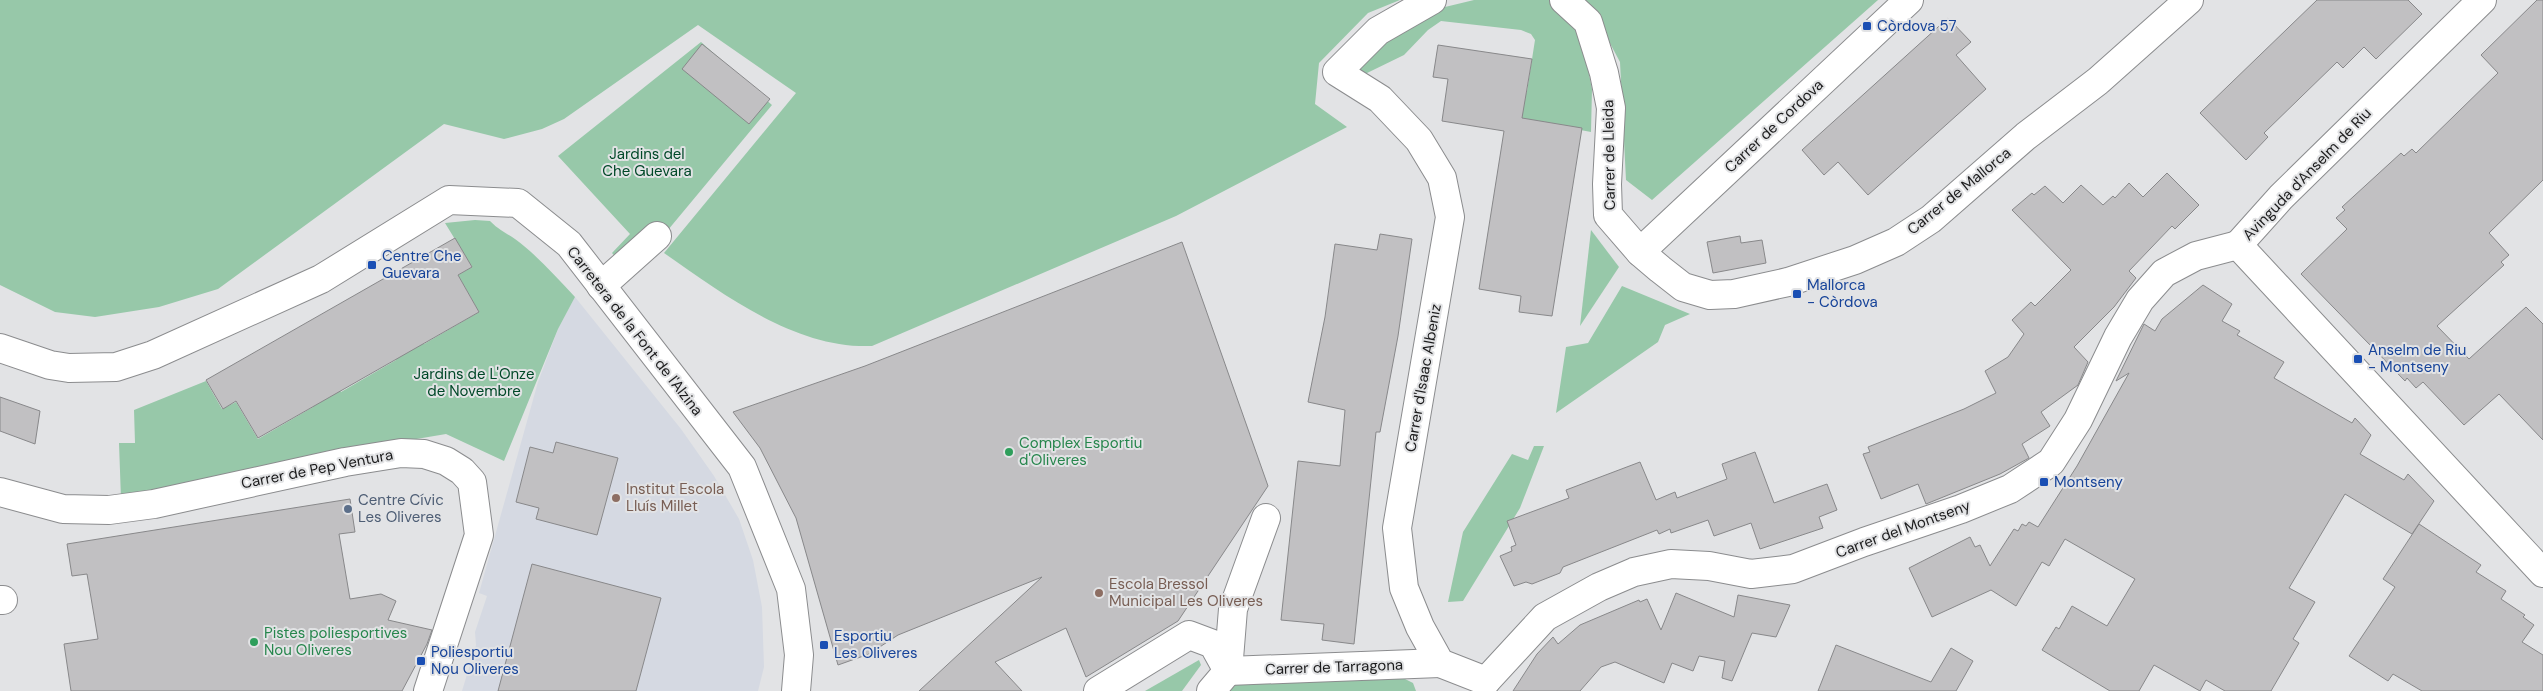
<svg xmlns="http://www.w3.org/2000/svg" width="2543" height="691" font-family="'DM Sans',sans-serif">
	<rect width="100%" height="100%" fill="#e2e3e5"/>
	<path fill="#d5d9e2" d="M575,297l106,132 33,47 25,43 14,41 9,47 2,60 -6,24h-296l14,-46 -1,-13 12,-36 -8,-3 59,-211 20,-53z"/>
	<g fill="#97c8a9">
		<path d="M0,0h1400l-32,13 -49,50 -4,41 32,23 -171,89 -304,130c-76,3 -148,-51 -208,-93l132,-160 -98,-68 -134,94 -22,10 -38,10 -60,-15 -226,165 -59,18 -64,10 -40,-5 -55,-27z"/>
		<path d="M1474,0h77l19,12 15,42 7,35 -1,43 -42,-8 -43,7 21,-40 8,-51 -4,-6 -10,-4 -80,-9 -13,9 -24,25 -39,19 -6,-5 -1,-7 49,-41 38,-14z"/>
		<path d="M1577,0h301l-226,200 -26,-20 -6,-118 -23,-43z"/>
		<path d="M701,42l71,63 -119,143 -35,12 -6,-7 18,-19 -72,-78z"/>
		<path d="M475,220l15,1c10,10 15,11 25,18 23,17 41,38 60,58l-17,32 -54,132 -58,-27 -77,13 -248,52 -2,-56h16l-1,-33 72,-29 16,28 14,-7 22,37 55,-32 -21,-37 27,-16 22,38 55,-32 -21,-37 27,-16 22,37 55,-32 -21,-37 14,-8 -27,-44z"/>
		<path d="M1591,230l28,37 -39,59z"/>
		<path d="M1622,286l68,28 -25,11 -7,17 -102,71 10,-66 22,-4z"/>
		<path d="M1534,446h10l-24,62 -57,93 -15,1 15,-70 49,-78 16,6z"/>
		<path d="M1199,660l2,5 -19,26h-37z"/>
		<path d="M1403,678l10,5 3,8h-187l9,-8z"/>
	</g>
	<g fill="#c1c0c2" stroke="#88888a">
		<path d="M2317,0h91l14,14 -46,45 -12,-12 -21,21 -6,-6 -73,71 4,4 -22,23 -46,-47z"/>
		<path d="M2537,0h6v180l-54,53 20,22 -8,7 3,3 -67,61 32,33 57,-52 17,17v116l-44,-46 -35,31 -41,-43 -7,6 -9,-10 -2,3 -104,-107 46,-45 -11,-11 9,-8 -3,-3 59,-54 3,3 8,-7 4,4 82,-80 -17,-18z"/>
		<path d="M1948,18l23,24 -15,13 30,34 -118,106 -30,-33 -14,13 -22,-25z"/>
		<path d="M702,44l68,55 -21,25 -67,-55z"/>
		<path d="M1438,45l94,14 -10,59 60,10 -30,188 -33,-4 2,-16 -42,-7 25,-158 -62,-10 6,-42 -15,-2z"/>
		<path d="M2167,173l32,32 -24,24 -3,-3 -43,45 7,7 -22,29 -40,40 14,15 -10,23 -37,27 9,14 -28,18 7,14 -29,16 -74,30 -8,-20 -37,15 -18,-45 7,-2 -2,-5 96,-38 32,-16 -11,-22 23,-14 16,-23 -12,-14 19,-18 4,4 36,-36 -59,-60 20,-17 2,2 11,-9 18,17 18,-18 22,20 10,-9 2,2 14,-15 14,14z"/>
		<path d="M1380,234l32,5 -14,97 -18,96h-4l-22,212 -32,-4 2,-16 -43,-4 17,-159 42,5 5,-56 -37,-8 17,-85 10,-73 42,6z"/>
		<path d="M1740,236l1,7 21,-3 4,23 -53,10 -6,-31z"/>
		<path d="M455,238l17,29 -14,8 21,37 -221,126 -22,-37 -13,8 -17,-29z"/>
		<path d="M1182,242l86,244 -90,135 -92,56 -20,-49 -71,34 27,29h-103l123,-114 -144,58 -29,19 -31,11 -42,-147 -36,-70 -27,-36 132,-46z"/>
		<path d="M2203,285l29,19 -10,17 18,10 -3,4 47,27 -10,16 78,45 3,-5 16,17 -11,19 44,26 4,-6 26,27 -22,33 -67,-40 -56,94 26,14 -22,37 6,4 -28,48h-46l-19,-11 -6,11 -46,-26 -15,26h-29l-68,-41 14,-23 3,2 13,-23 35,20 28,-47 -70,-40 -16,27 -7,-4 -26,44 -25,-16 -59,27 -23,-49 61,-31 5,10 5,-2 10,21 24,-37 4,2 4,-7 4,2 3,-4 9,5 39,-61 52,-93 -13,8 28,-57 11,7 7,-12z"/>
		<path d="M0,397l40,14 -5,33 -35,-13z"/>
		<path d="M556,442l62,16 -21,77 -61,-16 3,-11 -23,-6 14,-55 23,6z"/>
		<path d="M1755,452l19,51 53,-19 10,26 -18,7 4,11 -63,21 -9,-26 -37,13 -6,-16 -37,13 -1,-4 -11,5 -2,-4 -94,37 -3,6 -28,11 -6,-2 -12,4 -14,-30 12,-5 -1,-4 5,-2 -9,-24 62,-23 -3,-8 74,-28 16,38 19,-8 2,6 50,-19 -5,-15z"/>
		<path d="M350,499l5,33 -16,2 11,65 31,-5 15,7 -8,19 44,10 -5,14 -25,47h-331l-7,-47 34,-5 -11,-65 -15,2 -5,-32z"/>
		<path d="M2419,524l62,41 -5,7 30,19 -5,8 24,16 -2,2 11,8 -12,17 21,13v36h-121l-29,-17 -5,7 -39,-25 46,-69 -12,-8z"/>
		<path d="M532,564l129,34 -25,93h-138z"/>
		<path d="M1676,593l58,24 4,-22 52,10 -14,32 -24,-4 -20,48 -10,-3 3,-17 -26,-5 -6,15 -21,-8 -8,20 -49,-21 -14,5 -21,24h-67l24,-37 16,-17 5,7 22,-19 59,-25 1,2 7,-3 14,31z"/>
		<path d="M1836,645l95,37 20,-34 22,13 -17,30h-138z"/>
	</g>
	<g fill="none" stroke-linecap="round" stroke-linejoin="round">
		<g stroke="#8b8c8e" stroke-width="30">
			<g id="minor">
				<path d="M1432,0l-54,31 -41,41 43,27 39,41 23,38 8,39 -53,311 7,60 16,39 20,36 46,18"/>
				<path d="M1564,0l24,22 16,51 7,35 -4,76 1,31 32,37 20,17 23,18 27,8 24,-1 54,-12 67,-22 41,-18 35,-23 95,-83 72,-55 91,-81"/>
				<path d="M2238,245l305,328"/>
				<path d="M2238,245l43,-48 201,-197"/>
				<path d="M1640,252l269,-252"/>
				<path d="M601,286l56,-50"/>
				<path d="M0,348l50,17 19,3 47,-1 37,-12 168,-76 128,-79 69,3 51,41 173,223 49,122 8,66 -3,36"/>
				<path d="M0,492l63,17 46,1 45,-6 191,-42 56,-9 23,1 22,7 16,10 10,11 7,53 -51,156"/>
				<path d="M0,600h3"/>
				<path d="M1228,671l212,-8"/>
				<path d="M1486,681l59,-64 54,-30 35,-15 37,-8 38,2 42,8 42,-5 71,-27 97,-33 49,-20 41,-27 27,-42 40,-83 22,-37 24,-27 32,-17 42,-11"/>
				<path d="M1098,691l91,-56 24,9 15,27"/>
				<path d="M1211,691l17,-20 5,-62 33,-91"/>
			</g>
		</g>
		<use href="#minor" stroke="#fff" stroke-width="28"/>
	</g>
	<g fill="#1a4fb4" stroke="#e2e3e5" stroke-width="2">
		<rect x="1862" y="21" width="10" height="10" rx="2.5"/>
		<rect x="367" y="260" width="10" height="10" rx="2.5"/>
		<rect x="1792" y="289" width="10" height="10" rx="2.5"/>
		<rect x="2353" y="354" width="10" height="10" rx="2.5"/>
		<rect x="2039" y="477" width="10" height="10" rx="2.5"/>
		<rect x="819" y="640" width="10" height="10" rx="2.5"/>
		<rect x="416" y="656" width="10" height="10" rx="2.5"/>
	</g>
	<g fill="#2e9e5b" stroke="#e2e3e5" stroke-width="2">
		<circle cx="1009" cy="452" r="5"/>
		<circle cx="254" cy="642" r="5"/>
	</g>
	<g fill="#8d6e63" stroke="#e2e3e5" stroke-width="2">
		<circle cx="616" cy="498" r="5"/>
		<circle cx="1099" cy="593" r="5"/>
	</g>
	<circle fill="#5c6f8a" stroke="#e2e3e5" stroke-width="2" cx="348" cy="509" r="5"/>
	<g text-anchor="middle" stroke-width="4" stroke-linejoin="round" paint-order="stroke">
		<g font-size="15" fill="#164399" stroke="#e2e3e5" text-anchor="start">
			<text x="1877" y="31">Còrdova 57</text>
			<text x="382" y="261">Centre Che<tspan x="382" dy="17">Guevara</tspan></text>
			<text x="1807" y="290">Mallorca<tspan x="1807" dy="17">- Còrdova</tspan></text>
			<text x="2368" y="355">Anselm de Riu<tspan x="2368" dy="17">- Montseny</tspan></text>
			<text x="2054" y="487">Montseny</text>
			<text x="834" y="641">Esportiu<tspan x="834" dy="17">Les Oliveres</tspan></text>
			<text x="431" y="657">Poliesportiu<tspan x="431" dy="17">Nou Oliveres</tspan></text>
		</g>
		<g font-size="15" fill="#1c1c1d" stroke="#e2e3e5">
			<text transform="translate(1774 126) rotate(-43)" y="5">Carrer de Cordova</text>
			<text transform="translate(1609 155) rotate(-91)" y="5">Carrer de Lleida</text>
			<text transform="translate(2307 174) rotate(-46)" y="5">Avinguda d'Anselm de Riu</text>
			<text transform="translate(1959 191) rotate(-39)" y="5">Carrer de Mallorca</text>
			<text transform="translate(635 331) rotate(52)" y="5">Carretera de la Font de l'Alzina</text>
			<text transform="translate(1423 378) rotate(-80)" y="5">Carrer d'Isaac Albeniz</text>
			<text transform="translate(317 469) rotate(-11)" y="5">Carrer de Pep Ventura</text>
			<text transform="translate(1903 529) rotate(-20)" y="5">Carrer del Montseny</text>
			<text transform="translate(1334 667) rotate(-2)" y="5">Carrer de Tarragona</text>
		</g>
		<g font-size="15" fill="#004828" stroke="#e2e3e5">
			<text x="647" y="159">Jardins del<tspan x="647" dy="17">Che Guevara</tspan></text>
			<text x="474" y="379">Jardins de L'Onze<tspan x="474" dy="17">de Novembre</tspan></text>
		</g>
		<g font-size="15" fill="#27864d" stroke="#e2e3e5" text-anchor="start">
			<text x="1019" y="448">Complex Esportiu<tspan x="1019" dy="17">d'Oliveres</tspan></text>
			<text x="264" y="638">Pistes poliesportives<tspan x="264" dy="17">Nou Oliveres</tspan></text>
		</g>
		<g font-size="15" fill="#785e54" stroke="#e2e3e5" text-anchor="start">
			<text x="626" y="494">Institut Escola<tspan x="626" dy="17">Lluís Millet</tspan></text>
			<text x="1109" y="589">Escola Bressol<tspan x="1109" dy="17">Municipal Les Oliveres</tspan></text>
		</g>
		<g font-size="15" fill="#4e5e75" stroke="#e2e3e5" text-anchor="start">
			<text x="358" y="505">Centre Cívic<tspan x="358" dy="17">Les Oliveres</tspan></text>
		</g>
	</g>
</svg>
